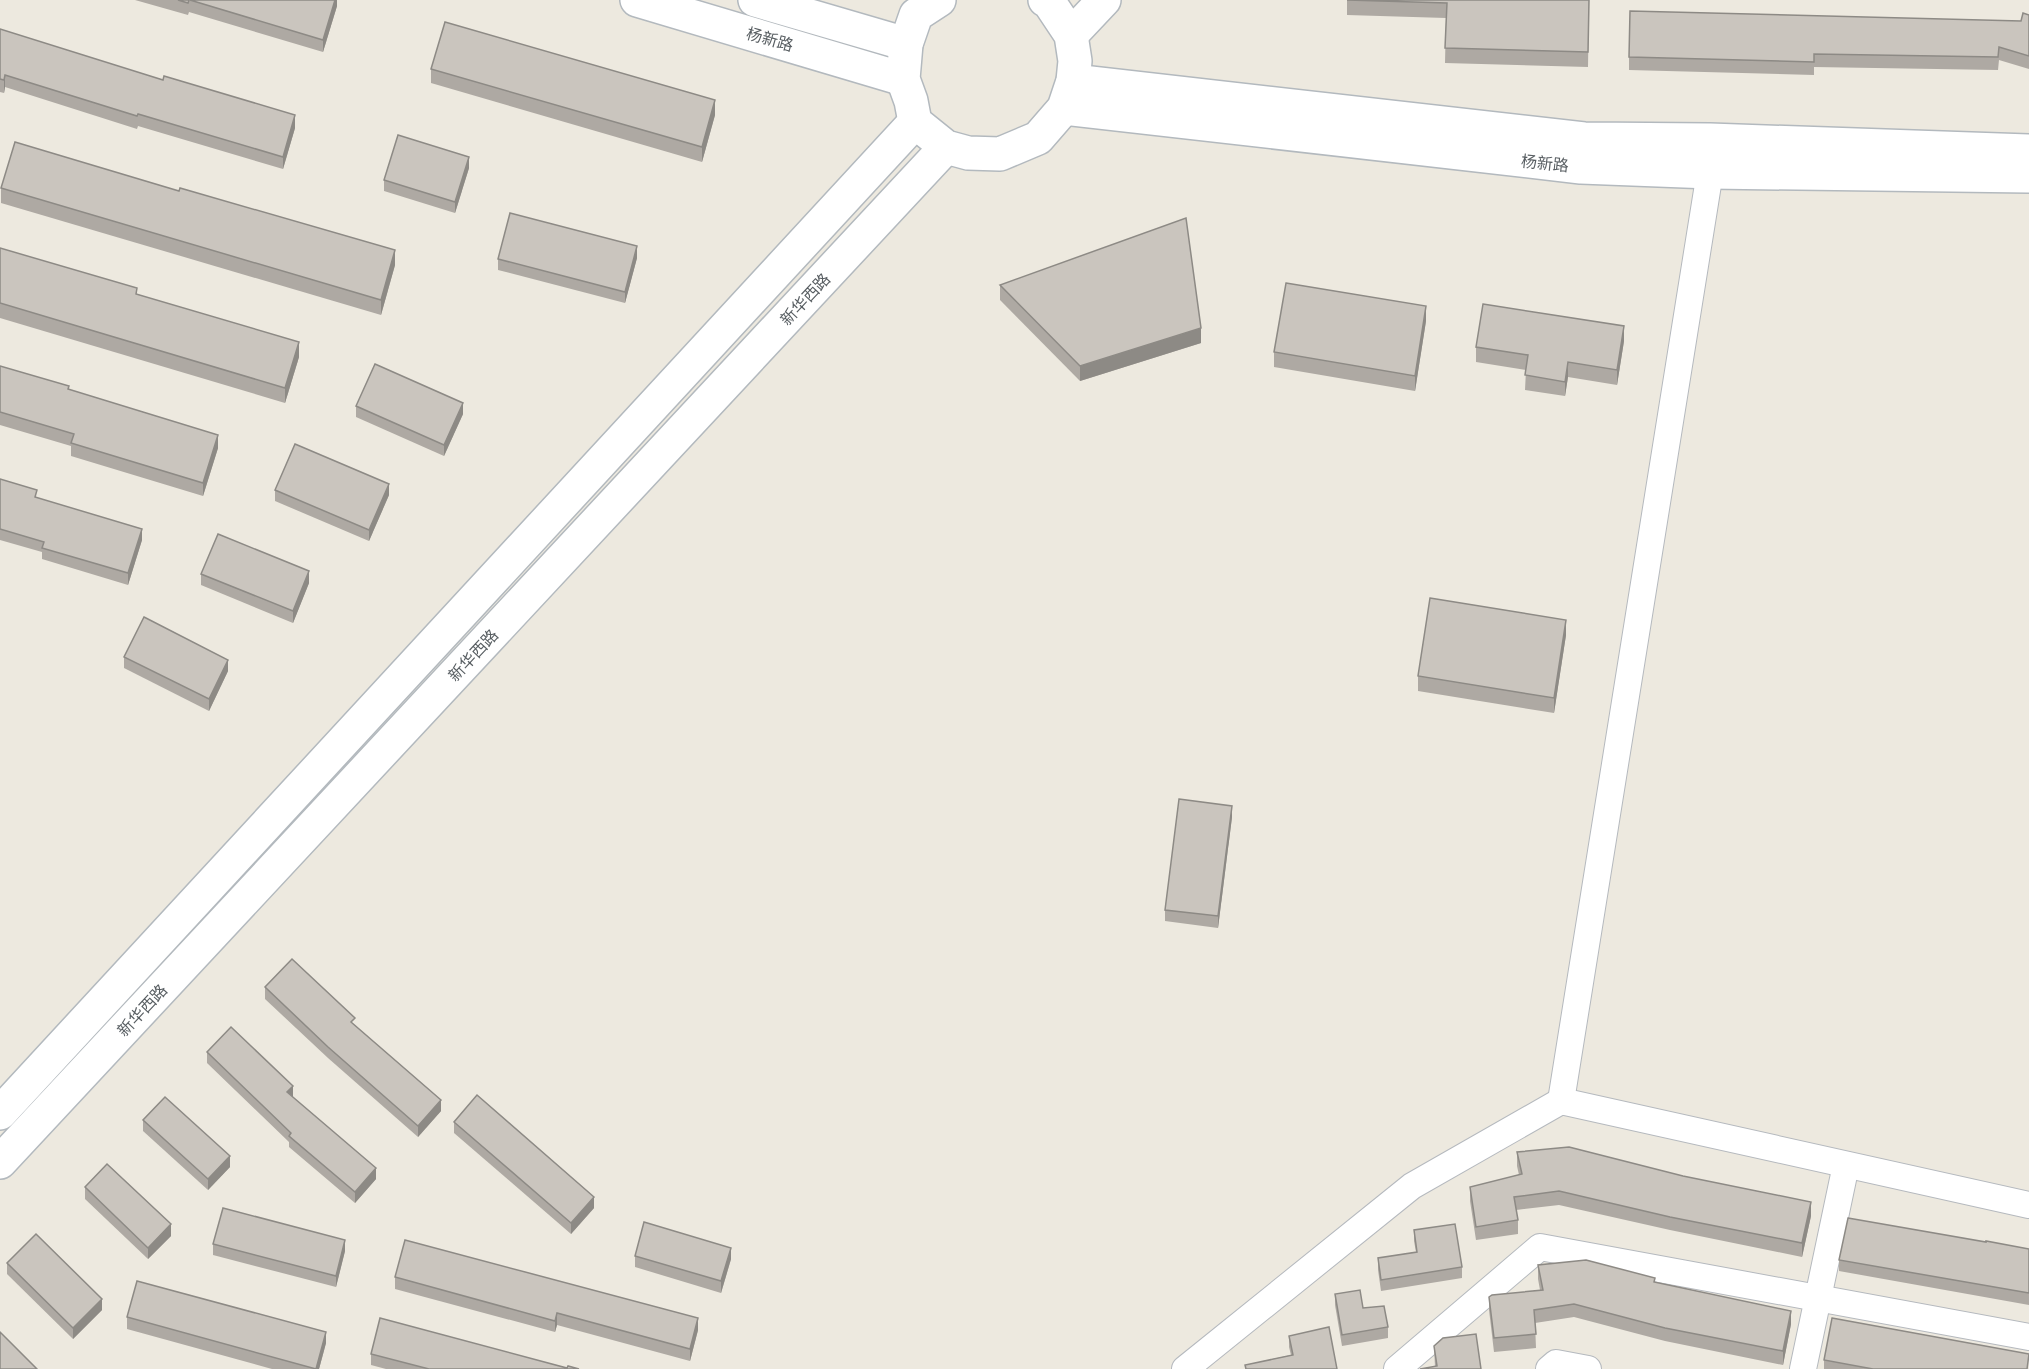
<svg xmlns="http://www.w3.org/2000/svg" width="2029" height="1369" font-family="'Fira Sans','Noto Sans SC',sans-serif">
	<rect width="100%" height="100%" fill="#ede9df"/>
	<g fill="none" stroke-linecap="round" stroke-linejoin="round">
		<g stroke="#b5b9be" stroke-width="28">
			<g id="street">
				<path d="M1561,1101l149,-929v-17"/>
				<path d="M1185,1369l227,-183 149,-85 468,104"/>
				<path d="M1397,1369l143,-122 489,90"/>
				<path d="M1549,1369l7,-6 32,6"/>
				<path d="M1803,1369l43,-204"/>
			</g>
		</g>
		<g stroke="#b3b9be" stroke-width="36">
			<g id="secondary">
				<path d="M637,0l266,79"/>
				<path d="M755,0l151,44"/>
				<path d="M939,0l-23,15 -10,29 -3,35 8,22 4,21 31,25 22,6 32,1 38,-16 26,-30 9,-27 2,-20 -4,-26 -22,-33 -4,-2"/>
				<path d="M1071,35l33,-35"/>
				<path d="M1073,81l511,58 126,1 319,11"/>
				<path d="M1064,108l517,59 129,5 319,4"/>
				<path d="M0,1113l915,-991"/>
				<path d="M0,1162l946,-1015"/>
			</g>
		</g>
		<use href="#street" stroke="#fff" stroke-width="26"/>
		<use href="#secondary" stroke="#fff" stroke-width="33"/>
	</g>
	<g fill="#aea9a3">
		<path d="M135,0h202v6l-14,46 -134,-40 -1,3z"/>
		<path d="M1347,0h242l-1,67 -143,-4 1,-45 -99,-3z"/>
		<path d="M2029,15v54l-30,-9 -1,10 -184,-3v8l-185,-5v-13l392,-36z"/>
		<path d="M0,29l295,99 -12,41 -145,-43 -1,3 -132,-42 -1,6 -4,-1z"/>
		<path d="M431,69l284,46 -13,47 -271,-79z"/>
		<path d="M469,168l-14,45 -71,-22v-11z"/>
		<path d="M1,188l394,77 -14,50 -380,-112z"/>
		<path d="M0,248l137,46 162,63 -14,46 -285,-85z"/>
		<path d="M637,258l-12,45 -127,-33v-11z"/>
		<path d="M1000,285l201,58 -121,38 -80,-81z"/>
		<path d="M1426,321l-11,70 -141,-24v-15z"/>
		<path d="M1624,341l-7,44 -49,-8 -3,19 -40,-6 1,-20 -50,-8v-15z"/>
		<path d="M0,366l69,24 149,58 -15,48 -132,-40v-10l-71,-21z"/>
		<path d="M356,406l107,8 -19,42 -88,-39z"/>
		<path d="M0,479l37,19 105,42 -14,45 -86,-26v-7l-42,-12z"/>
		<path d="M275,490l114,5 -20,46 -94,-40z"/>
		<path d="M201,574l108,9 -16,40 -92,-38z"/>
		<path d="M1566,635l-12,78 -136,-22v-15z"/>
		<path d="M124,657l104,14 -19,40 -85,-43z"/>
		<path d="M1232,817l-14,111 -53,-7v-11z"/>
		<path d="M265,987l90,38 86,86 -23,26 -90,-79 -63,-59z"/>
		<path d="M207,1052l86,45 83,82 -21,24 -66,-56v-5l-82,-79z"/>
		<path d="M143,1120l87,47 -22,23 -65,-59z"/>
		<path d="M454,1122l140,86 -23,26 -117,-101z"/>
		<path d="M1517,1152l294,64 -9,41 -132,-27 -111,-25 -43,5 2,10v14l-42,6 -6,-39v-14l49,-12 -2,-9z"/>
		<path d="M85,1187l86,49 -23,23 -63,-60z"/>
		<path d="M1414,1230l48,37v11l-81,13 -3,-21v-12l38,-6 -2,-11z"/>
		<path d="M213,1244l132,7 -9,36 -123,-32z"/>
		<path d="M2029,1249v56l-190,-34v-11z"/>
		<path d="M635,1256l96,3 -10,34 -86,-26z"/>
		<path d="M7,1263l95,47 -29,29 -66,-65z"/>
		<path d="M1538,1265l117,18 136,41 -8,41 -118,-24 -91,-24 -39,6 1,25 -42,4 -5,-42v-13l51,-7 -2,-11z"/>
		<path d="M395,1277l303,53 -8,31 -133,-36 -2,7 -160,-43z"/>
		<path d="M1335,1294l28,14 25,19v11l-46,8 -7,-41z"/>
		<path d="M127,1317l199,26 -7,26h-47l-145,-40z"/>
		<path d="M1289,1336l48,33h-92v-4l46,-10 -2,-8z"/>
		<path d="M1434,1346l47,23 -46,-2z"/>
		<path d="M371,1354l196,14 12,1h-193l-15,-4z"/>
		<path d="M1824,1360l205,9h-205z"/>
	</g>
	<g fill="#8d8a85">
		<path d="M335,0h2v6l-14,46v-12z"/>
		<path d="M5,75v12l-1,6v-13z"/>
		<path d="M715,100v15l-13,47v-15z"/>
		<path d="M295,115v13l-12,41v-12z"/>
		<path d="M469,157v11l-14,45v-11z"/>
		<path d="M637,246v12l-12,45v-11z"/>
		<path d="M395,250v15l-14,50v-15z"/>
		<path d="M1426,306v15l-11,70v-15z"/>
		<path d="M1624,326v15l-7,44v-15z"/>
		<path d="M1201,328v15l-121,38v-15z"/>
		<path d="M299,342v15l-14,46v-15z"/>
		<path d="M1568,362v15l-3,19v-14z"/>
		<path d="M463,403v11l-19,42v-11z"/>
		<path d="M218,435v13l-15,48v-13z"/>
		<path d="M389,484v11l-20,46v-11z"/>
		<path d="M142,529v11l-14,45v-12z"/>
		<path d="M309,571v12l-16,40v-12z"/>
		<path d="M1566,620v15l-12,78v-15z"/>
		<path d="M228,660v11l-19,40v-12z"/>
		<path d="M1232,806v11l-14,111v-12z"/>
		<path d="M293,1086v11l-6,-5z"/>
		<path d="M441,1100v11l-23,26v-11z"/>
		<path d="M230,1156v11l-22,23v-11z"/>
		<path d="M376,1168v11l-21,24v-11z"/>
		<path d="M594,1197v11l-23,26v-11z"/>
		<path d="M1811,1202v14l-9,41v-14z"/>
		<path d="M171,1224v12l-23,23v-11z"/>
		<path d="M345,1240v11l-9,36v-11z"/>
		<path d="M731,1248v11l-10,34v-12z"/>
		<path d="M102,1299v11l-29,29v-11z"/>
		<path d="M1791,1311v13l-8,41v-14z"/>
		<path d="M557,1313v12l-2,7v-11z"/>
		<path d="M698,1318v12l-8,31v-12z"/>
		<path d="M326,1332v11l-7,26h-3z"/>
	</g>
	<g fill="#cac5be" stroke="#8d8a85" stroke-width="1.5">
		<path d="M178,0h11l-1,3z"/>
		<path d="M190,0h145l-12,40z"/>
		<path d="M1347,0h242l-1,52 -143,-4 2,-45z"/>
		<path d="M1630,11l391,10 2,-8 6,2v41l-30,-9 -1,10 -184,-3v8l-185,-5z"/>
		<path d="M445,22l270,78 -13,47 -271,-78z"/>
		<path d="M0,29l163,51 1,-4 131,39 -12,42 -145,-43 -1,2 -132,-41 -1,5 -4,-1z"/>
		<path d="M398,135l71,22 -14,45 -71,-22z"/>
		<path d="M15,142l164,49 1,-3 215,62 -14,50 -380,-112z"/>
		<path d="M510,213l127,33 -12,46 -127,-33z"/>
		<path d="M1186,218l15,110 -121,38 -80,-81z"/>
		<path d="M0,248l137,40 -1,6 163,48 -14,46 -285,-85z"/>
		<path d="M1286,283l140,23 -11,70 -141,-24z"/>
		<path d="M1483,304l141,22 -7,44 -49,-8 -3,20 -40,-7 3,-20 -52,-8z"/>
		<path d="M375,364l88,39 -19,42 -88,-39z"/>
		<path d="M0,366l69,20 -1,3 150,46 -15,48 -132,-40 3,-9 -74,-22z"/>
		<path d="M295,444l94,40 -20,46 -94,-40z"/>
		<path d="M0,479l37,11 -2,7 107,32 -14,44 -86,-25 2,-6 -44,-13z"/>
		<path d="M218,534l91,37 -16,40 -92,-37z"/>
		<path d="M1430,598l136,22 -12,78 -136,-22z"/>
		<path d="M144,617l84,43 -19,39 -85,-42z"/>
		<path d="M1179,799l53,7 -14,110 -53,-6z"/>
		<path d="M292,959l63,59 -4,4 90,78 -23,26 -90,-79 -63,-60z"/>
		<path d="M231,1027l62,59 -6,6 89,76 -21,24 -66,-56 2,-3 -84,-81z"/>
		<path d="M477,1095l117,102 -23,26 -117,-101z"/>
		<path d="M165,1097l65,59 -22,23 -65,-59z"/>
		<path d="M1569,1147l114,29 128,26 -9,41 -132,-26 -111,-26 -45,6 4,23 -42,7 -6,-40 52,-13 -5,-22z"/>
		<path d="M107,1164l64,60 -23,24 -63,-61z"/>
		<path d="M223,1208l122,32 -9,36 -123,-32z"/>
		<path d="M1848,1218l138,24v-1l43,8v44l-190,-33z"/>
		<path d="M644,1222l87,26 -10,33 -86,-25z"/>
		<path d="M1455,1224l7,43 -81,13 -3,-22 39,-6 -3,-22z"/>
		<path d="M36,1234l66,65 -29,29 -66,-65z"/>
		<path d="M405,1240l293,78 -8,31 -133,-36 -2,8 -160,-44z"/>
		<path d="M1586,1260l69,18 -1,4 137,29 -8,40 -118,-23 -91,-24 -40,6 2,24 -42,4 -5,-41 3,-2 51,-5 -5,-25z"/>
		<path d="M137,1281l189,51 -10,37 -189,-52z"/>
		<path d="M1360,1290l3,18 21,-2 4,21 -46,8 -7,-41z"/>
		<path d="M380,1318l187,50 1,-2 11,3h-150l-58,-15z"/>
		<path d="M1832,1318l197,36 -2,15h-154l-49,-9z"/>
		<path d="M1329,1327l8,42h-91l-1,-4 48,-10 -4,-19z"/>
		<path d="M0,1332l37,37h-37z"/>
		<path d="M1476,1334l5,35h-61l17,-3 -3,-20 9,-8z"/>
	</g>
	<g text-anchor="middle" stroke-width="6" stroke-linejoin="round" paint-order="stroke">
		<g font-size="16" fill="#585e62" stroke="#fff">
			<text transform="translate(770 39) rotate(16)" y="6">杨新路</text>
			<text transform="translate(1545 163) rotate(6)" y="6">杨新路</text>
			<text transform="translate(805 299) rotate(-47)" y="6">新华西路</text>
			<text transform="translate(473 655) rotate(-47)" y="6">新华西路</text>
			<text transform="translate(142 1010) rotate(-47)" y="6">新华西路</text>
		</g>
	</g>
</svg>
